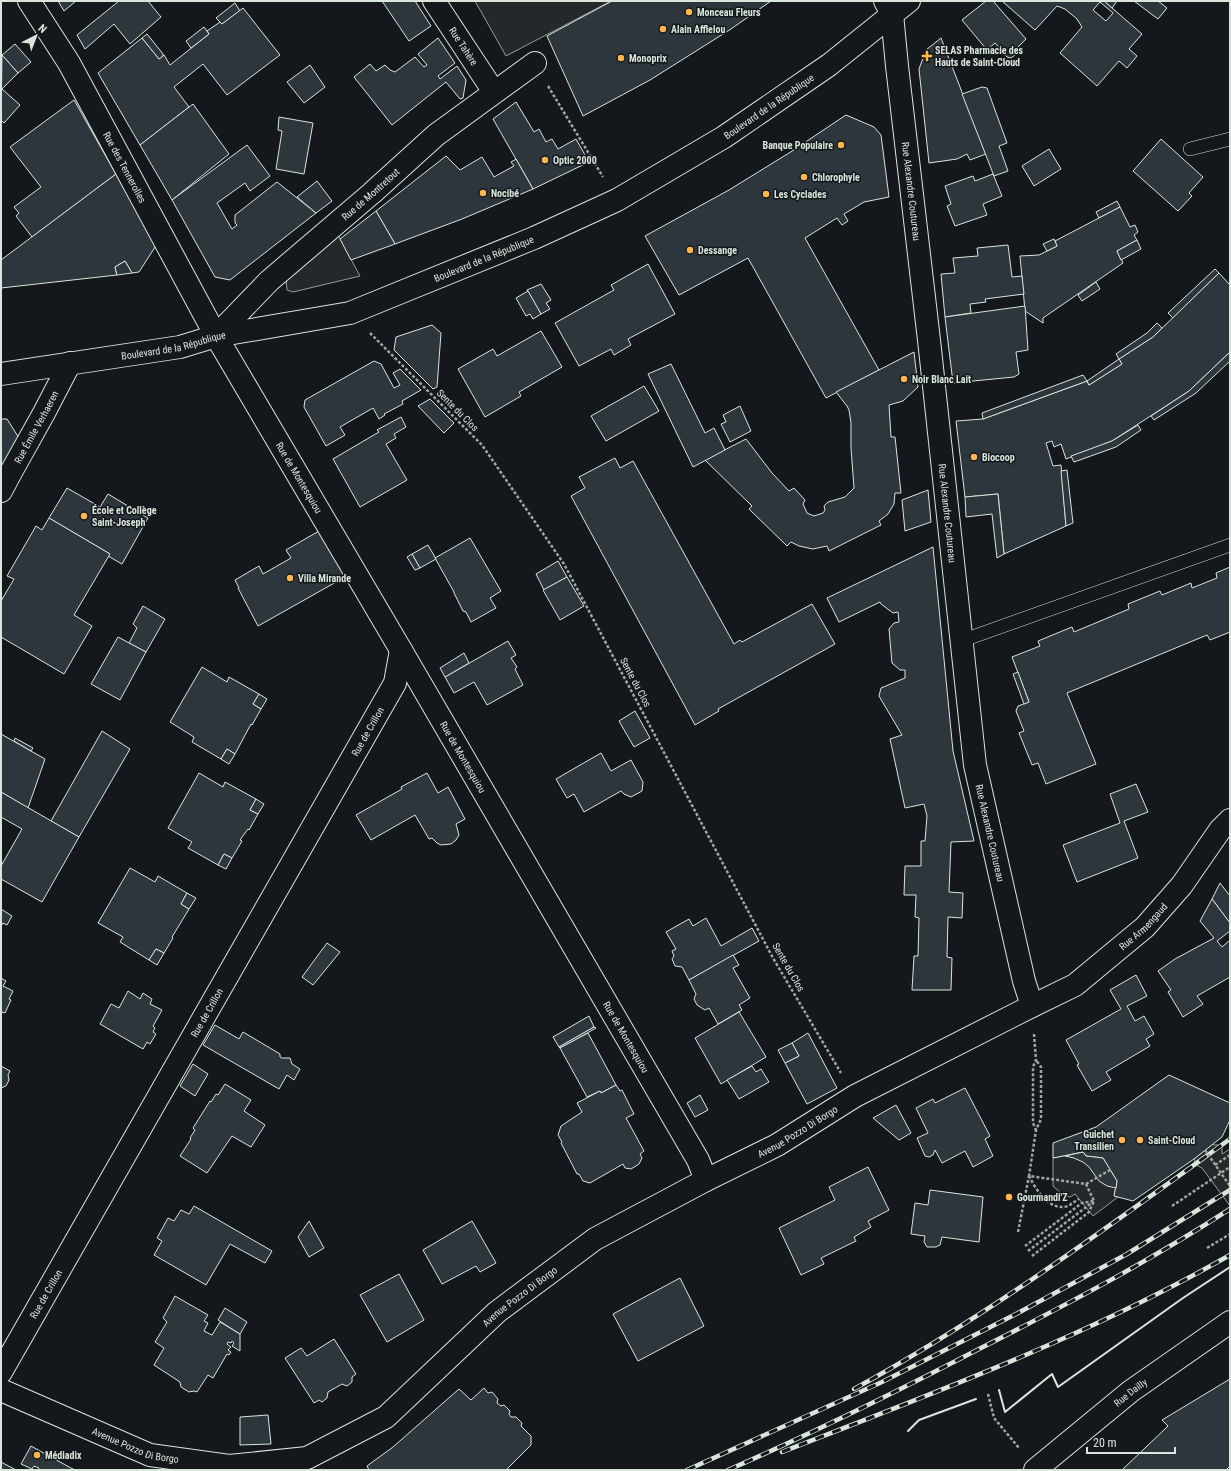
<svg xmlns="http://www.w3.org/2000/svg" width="1231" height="1471" font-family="'Roboto Condensed',sans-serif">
	<rect width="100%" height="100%" fill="#14181c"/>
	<g fill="#24282b" stroke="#939e99">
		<path d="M475,1h136l-105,55z"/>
		<path d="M337,233l23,43 -67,16 -6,-2 -1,-13z"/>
		<path d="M1213,1144l1,1h8v9l8,-5v57l-28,-38 -8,-4 1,-3 -1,-2z"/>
		<path d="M1083,1152l34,29 -3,14 4,2 -25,19 -18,-22 -5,3 -6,-1 -11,-10v-28z"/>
	</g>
	<g fill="#2c363c" stroke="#d8e6dc" fill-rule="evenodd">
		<path d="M58,1h18l-12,10z"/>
		<path d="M119,1h29l13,16 -31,27 -16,-20 -29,25 -8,-14z"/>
		<path d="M382,1h33l16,25 -22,15z"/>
		<path d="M612,1h159l-40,28 -81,51 -67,36 -36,-80z"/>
		<path d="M986,1h7l33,38 -11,11 2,1 -2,4 -4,3 -4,-1 -12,-14 -8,7 -25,-30z"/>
		<path d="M1002,1h102l38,33 -13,15 8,7 -10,12 -8,-7 -22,25 -37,-33 22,-26 -5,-8 -12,-10 -8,-3 -22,24zM1100,2l13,11 -7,8 -13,-11z"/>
		<path d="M1104,1h13l-5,7z"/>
		<path d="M1134,1h24l9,7 -9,11z"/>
		<path d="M235,3l5,8 -18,13 -6,-6z"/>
		<path d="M243,8l37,47 -53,40 -24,-31 -29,23 15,20 -49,38 -42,-72 44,-35 17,21 5,-4 6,10 39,-31 -2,-3 13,-9 2,2z"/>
		<path d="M204,27l5,7 -18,14 -5,-7z"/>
		<path d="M147,34l16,20v2l-4,3 -17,-21z"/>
		<path d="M438,38l17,25 -17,13 2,3 17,-13 9,14 -3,18 -3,1 -14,-17 -54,43 -38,-48 16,-13 6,7 9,-6 5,5 5,2 20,-15 9,10 3,-2 -9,-11z"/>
		<path d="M941,38l45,116 -16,6 -3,-6 -10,5 -28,4 -10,-94 7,-19z"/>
		<path d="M15,44l16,18 -13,11 -16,-18z"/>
		<path d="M2,55l16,18 -16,16 18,16 -16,18 -3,-3z"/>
		<path d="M310,65l15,22 -21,16 -17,-21z"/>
		<path d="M982,87l5,1 20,55 -8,3 9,25 -14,5 -32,-82z"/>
		<path d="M74,100l42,74 -84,63 -16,-21 3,-3 -5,-6 27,-20 -31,-40z"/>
		<path d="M516,102l18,30 5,-3 7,13 6,-3 6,10 18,-10 13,23 -56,27 -40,-70z"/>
		<path d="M193,104l36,50 -57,46 -32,-55z"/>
		<path d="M846,115l28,12 7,8 8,62 -25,5 -20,12 4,7 -6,4 -5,-7 -32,20 74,132 -53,28 -78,-140 -69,37 -34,-59 84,-46 60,-37z"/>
		<path d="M279,117l34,6 -9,51 -28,-5 6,-38 -4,-1z"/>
		<path d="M1161,139l42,38 -14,16 3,3 -14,15 -45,-40z"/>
		<path d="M247,145l23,31 -20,15 -5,-8 -28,20 15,26 5,-4 -2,-2v-8l42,-33 39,31 -86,67 -15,-3 -43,-77z"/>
		<path d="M1049,149l12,20 -27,17 -12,-20z"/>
		<path d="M446,156l14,14 22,-13 12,20 20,-11 -3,-4 5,-3 17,30 -71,30 -67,25 -19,-33z"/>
		<path d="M116,174l41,70 -18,28 -7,1 -7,-12 -10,6 2,8 -116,13v-28z"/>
		<path d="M993,174l9,22 -19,8 4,11 -32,11 -8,-20 4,-2 -6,-18 28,-10 2,5z"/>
		<path d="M317,181l15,20 -16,12 -19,-16z"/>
		<path d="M1117,201l3,6 -21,11 -3,-6z"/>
		<path d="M1120,207l10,20 5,-2 3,7 -4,3 3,5 -20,11 6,12 -80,55v5l-18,-12 -5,-55 19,-1 18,-9 -2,-5z"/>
		<path d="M376,211l19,33 -44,16 -11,-21z"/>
		<path d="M1054,239l3,7 -10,5 -4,-7z"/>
		<path d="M1137,240l4,9 -20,11 -4,-9z"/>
		<path d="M1008,245l4,32 10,-1 2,18 -39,5 1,3 -16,2 1,9 -26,4 -4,-43 14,-1 -2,-15 25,-2 -1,-8z"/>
		<path d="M125,261l7,12 -15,2 -2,-8z"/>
		<path d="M648,264l27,50 -47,25 3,6 -17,10 -3,-6 -32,17 -24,-43 59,-33 -3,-5z"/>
		<path d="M1215,269l4,4 -46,45 -5,-5z"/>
		<path d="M1219,273l11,12v67l-41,39 -77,50 -46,18 -5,-15 -7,3 -2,-6 -6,2 7,23 8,-1 5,61 -62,28 -6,-60 -33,3 -9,-76 27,-2 104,-38 2,4 33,-21 -3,-5 34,-22z"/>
		<path d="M1096,282l4,7 -18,12 -4,-6z"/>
		<path d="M541,284l10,16 -5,3 4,6 -9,5 -14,-24z"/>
		<path d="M528,291l13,23 -8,5 -3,-5 -4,2 -10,-18z"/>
		<path d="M1025,306l3,44 -12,2 3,22 -5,3 -61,6 -8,-66z"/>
		<path d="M1157,323l5,5 -9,9 -34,22 -3,-5 31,-21z"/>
		<path d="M432,325l9,8 -4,54 -4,2 -39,-39 2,-13z"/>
		<path d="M541,331l21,36 -43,25 2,4 -36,21 -27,-48 35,-20 4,7z"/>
		<path d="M914,352l4,35 -15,14 -14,4 2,32h4l6,56h-6l-1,11 -6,10 -9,7 2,4 -52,26 -2,-5 -14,3 -14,-3 -8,-4 -4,4 -38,-37 3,-3 -47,-46 41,-21 26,34 17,18 5,-3 11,12 -2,4 4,9 7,3 9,-3 2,-3 -1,-4 4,-4 17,-5 9,-9 -3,-40v-25l-2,-13 -2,-4 -11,-14z"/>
		<path d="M1230,352v9l-34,32 -42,27 -3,-4 38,-25z"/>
		<path d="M1119,359l3,5 -33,21 -2,-4z"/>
		<path d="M374,361l7,3 13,24 6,-3 -7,-12 7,-4 21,21 -19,11 1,3 -19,10 1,1 -6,4 -6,-11 -33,19 5,8 -19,11 -22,-39 1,-7z"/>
		<path d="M671,364l34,69 9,-5 11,22 -32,17 -45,-93z"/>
		<path d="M1083,375l4,6 -104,38 -1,-6z"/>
		<path d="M644,386l15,25 -53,30 -15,-25z"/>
		<path d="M430,399l24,24 -10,10 -26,-27z"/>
		<path d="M740,406l11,25 -21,11 -9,-18 5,-2 -3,-7z"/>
		<path d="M401,417l5,10 -12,7 2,4 -10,6 21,36 -47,27 -27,-48 46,-27 -2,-2z"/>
		<path d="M1,419h6l12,19 -18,33z"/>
		<path d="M1138,425l3,5 -25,17 -42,15 -3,-6 41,-15z"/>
		<path d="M615,458l5,10 13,-7 101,183 6,-4 2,2 70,-38 23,40 -117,65 1,2 -24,14 -124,-229 14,-8 -6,-11z"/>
		<path d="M1067,470l6,53 -7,3 -5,-55z"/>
		<path d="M67,488l33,19 8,-13 40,24 -26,46 -14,-8 2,-2 -61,-36z"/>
		<path d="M928,490l3,32 -26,9 -3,-31z"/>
		<path d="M998,494l6,60 -7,4 -5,-44 -26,3 -1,-20z"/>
		<path d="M49,518l61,36 -36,61 18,11 -28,48 -63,-37v-36l13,-22 -7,-3 29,-50 6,4z"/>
		<path d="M319,531l26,46 -87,49 -20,-38h1l-4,-8 24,-14 4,8 28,-16 -5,-8z"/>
		<path d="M470,538l31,53 -11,7 6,10 -25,14 -5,-10 -3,-1 -9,-18v-1l-19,-34z"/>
		<path d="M428,545l8,14 -16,9 -8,-14z"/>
		<path d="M933,547l20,204 21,90 -23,1 -2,50 14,1 -1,25 -14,-1 -1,40 5,1 -1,32h-39l2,-34h4l1,-38 -4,-1 1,-22h-12l1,-29h16v-25h4l2,-25 -3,-12 -19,4 -15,-69 12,-4 -23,-39 2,-8 24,-10v-8h-5l-8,-7 -3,-34 5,-6 5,-1 -1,-10 -5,1 -12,-9 -1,-2 -41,20 -12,-24z"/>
		<path d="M412,554l8,14 -5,2 -8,-13z"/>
		<path d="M558,561l9,16 -23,13 -8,-16z"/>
		<path d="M1230,567v65l-20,8 -3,-5 -140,58 29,71 -50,20 -8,-21 -6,2 -13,-32 5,-2 -8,-20 2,-5 11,-4 -17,-45 28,-11 -2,-5 34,-14 2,5 55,-23 -1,-5 32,-13 2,4 29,-12 1,5 25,-10 -1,-5z"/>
		<path d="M567,577l17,29 -24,14 -17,-30z"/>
		<path d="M143,606l22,13 -19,33 -17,-9 8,-15 -4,-4z"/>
		<path d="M118,637l28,15 -26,48 -29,-16z"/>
		<path d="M508,641l8,14 -5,3 6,9 -2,2 8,16 -36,20 -13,-23 -20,11 -9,-16z"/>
		<path d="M464,653l5,10 -24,14 -5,-9z"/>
		<path d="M202,667l25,15 2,-5 30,17 -6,10 8,5 -9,16 -1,-1 -16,30 -8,-5 -6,10 -29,-17 2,-5 -24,-15z"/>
		<path d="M1018,672l11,30 -5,2 -11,-30z"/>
		<path d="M259,694l8,5 -6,10 -8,-5z"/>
		<path d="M635,711l15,27 -16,9 -15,-26z"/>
		<path d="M102,731l28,18 -51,88 -28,-16z"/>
		<path d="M1,734l44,25 -17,49 -27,-16z"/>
		<path d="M15,738l18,10 -2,3 -17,-10z"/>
		<path d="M227,749l8,5 -6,10 -8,-5z"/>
		<path d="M601,753l10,18 20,-11 12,22 -1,9 -11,6 -7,-3 -3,-3 -37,21 -10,-18 -7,4 -11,-19z"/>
		<path d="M199,773l24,14 2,-5 31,17 -6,11 8,4 -9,16 -1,-1 -8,11 2,1 -10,17 -8,-4 -6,11 -30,-17 4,-6 -24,-14z"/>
		<path d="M427,773l11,20 10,-6 17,32 -9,5 3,11 -3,5 -5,4 -10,1 -4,-2 -5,-5 -3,1 -14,-24 -44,25 -15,-25 46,-26 -1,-2z"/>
		<path d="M1136,784l12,28 -24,9 14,37 -61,24 -14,-37 57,-22 -10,-29z"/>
		<path d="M1,792l78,45 -37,65 -41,-23v-13l21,-37 -21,-12z"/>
		<path d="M256,799l8,5 -6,10 -8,-4z"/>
		<path d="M224,854l8,4 -6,11 -8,-4z"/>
		<path d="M130,868l25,14 3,-6 29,17 -6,11 8,5 -17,28 1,1 -9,15 -8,-4 -7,11 -29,-18 3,-5 -25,-14z"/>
		<path d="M1220,883l10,13v27l-18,-24z"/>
		<path d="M187,893l9,5 -7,11 -8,-5z"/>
		<path d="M1212,899l18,24v8l-13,10 5,6 7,-6 1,2v34l-33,19 6,8 -20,13 -15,-25 3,-2 -13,-19 17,-12 39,-21 -14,-17z"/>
		<path d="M1,909l11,7 -5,9 -4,-2 -2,3z"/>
		<path d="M706,918l15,28 31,-18 7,13 -70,39 -7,-13 -7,-1 -3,-7 2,-3 -2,-5 4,-2 -10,-17 23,-13 4,7z"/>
		<path d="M327,943l13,9 -27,33 -11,-8z"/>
		<path d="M156,949l8,4 -7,12 -8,-5z"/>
		<path d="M733,955l6,10 -6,3 17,30 -11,7 3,5 -24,14 -9,-16 -4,2 -8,-5 -3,-6 2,-5 -7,-14z"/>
		<path d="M1136,975l11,21 -20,10 8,15 9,-5 10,18 -8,5 4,7 -44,26 5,8 -19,11 -15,-26 2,-1 -13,-24 55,-31 -11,-19z"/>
		<path d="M1,978l5,3 -3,5 10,5 -4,8 2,1 -6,13 -3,-1 -1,2z"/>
		<path d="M128,991l12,8 3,-6 9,6 -2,5 12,6 -9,16 2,2 -2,4 3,2 -6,10 -3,-2 -4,7 -43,-25 11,-20 8,4z"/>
		<path d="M739,1012l27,45 -45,27 -26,-46z"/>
		<path d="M589,1016l5,11 -35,20 -6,-10z"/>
		<path d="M215,1025l24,14 4,-7 37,22v3l2,1h8l2,6 8,5 -6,11 -7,-5 -8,14 -76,-44z"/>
		<path d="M594,1027l2,1 -21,12 -15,8 -1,-1z"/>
		<path d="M588,1033l28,52 -15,8 -1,-2 -13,6 -27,-49z"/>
		<path d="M808,1033l29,55 -30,16 -22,-41 14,-7 -7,-13z"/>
		<path d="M792,1043l7,13 -14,7 -7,-13z"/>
		<path d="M193,1064l15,10 -13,22 -15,-10z"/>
		<path d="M1,1066l9,5 -2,4 1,5 -3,6 -5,2z"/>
		<path d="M752,1066l4,6 5,-3 8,13 -30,17 -12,-19z"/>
		<path d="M1169,1075l61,28v17l-8,17 -28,22 -61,42 -19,-5 3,-15 -14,-23 -17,-2 -3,-4 -30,6v-15l43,-16z"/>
		<path d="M225,1084l26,16 -7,11 21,14 -14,22 -19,-11 -25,37 -27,-17 11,-17 -1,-1 5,-8 -2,-2 17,-27 1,1 5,-8 2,1z"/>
		<path d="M616,1085l4,6 2,-1 12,24 -8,4 18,33 -4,3 2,4 -3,6 -8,5 -6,-1 -2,-4 -33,19 -7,-2 -4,-7h-2l-16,-31 1,-1 -4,-7 3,-9 21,-14 -5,-9 23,-12 1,2z"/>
		<path d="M965,1088l25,48 -5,3 8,17 -20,11 -8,-16 -23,12 -7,-13 -2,5 -4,2 -4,-1 -8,-18 11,-5 -12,-25 17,-9 2,4z"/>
		<path d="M700,1095l8,15 -13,7 -8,-14z"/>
		<path d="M896,1105l15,28 -12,7 -26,-22z"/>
		<path d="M1083,1152l3,4 17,2 14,23 -1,7 -9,-2 -8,-5 -10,-14 -6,-5 -9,-4 -9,-2z"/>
		<path d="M868,1167l21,43 -21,11 3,6 -17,10 2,4 -35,17 3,6 -23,11 -22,-47 56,-28 -6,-13z"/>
		<path d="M930,1190l53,7 -4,45 -37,-5 -2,8 -4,2h-9l-3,-5 1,-6 -14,-2 4,-31 13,2z"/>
		<path d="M194,1206l78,45 -7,12 -35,-19 -24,41 -52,-30 8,-14 -5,-3 11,-20 6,3 7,-11 8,4z"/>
		<path d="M309,1221l15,27 -15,9 -11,-20z"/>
		<path d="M472,1221l24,42 -16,9 -4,-6 -34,18 -19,-34z"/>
		<path d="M399,1274l25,46 -37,22 -27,-47z"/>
		<path d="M680,1278l24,48 -66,35 -25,-47z"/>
		<path d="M175,1296l33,19 -4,6 4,2 -4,8 8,4 8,-13 20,12v17l-8,-5 2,-3 -2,-2 -1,2 -3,-1 -1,2 4,3 -3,3 3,2 -2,3 -2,-1 -14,24 -5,-3 -11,17 -3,-1 -5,1 -8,-5 -1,-5 -26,-17 10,-17 -9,-6 12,-20 -4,-4z"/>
		<path d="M225,1308l22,14 -7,12 -22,-14z"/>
		<path d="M334,1339l22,35 -4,3v5l-5,4 -5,-2 -14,8 -1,6 -5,4 -3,-2 -5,3 -29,-45 16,-10 6,8z"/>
		<path d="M1230,1379v87l-4,4h-104l46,-44 -6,-6z"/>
		<path d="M484,1388l4,5 4,-1 6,7 -1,4 4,3 3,-1 6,6 -1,3 2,3h5l6,6 -1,3 10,10v9l-25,25h-137l-2,-4 26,-19 66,-58 12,11z"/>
		<path d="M268,1415l3,29 -31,1v-28z"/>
		<path d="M31,1446l40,22 4,2h-37l1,-2 -5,-2 -2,3 -11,-5z"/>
		<path d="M1,1462l15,8h-15z"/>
	</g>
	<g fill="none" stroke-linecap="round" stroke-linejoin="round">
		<g stroke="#d8e6dc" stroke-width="14">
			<g id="lane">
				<path d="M1190,149l40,-10"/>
				<path d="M961,641l269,-96"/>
			</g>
		</g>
		<g stroke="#d8e6dc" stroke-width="24">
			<g id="street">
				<path id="s1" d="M29,1l40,62 147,273 185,314 297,510 8,20"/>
				<path id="s2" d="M434,1l60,91"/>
				<path id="s3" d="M885,1l7,13 5,52 32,274 46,425 49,216 8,25"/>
				<path id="s4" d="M216,336l53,-55 103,-88 64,-58 99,-72"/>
				<path id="s5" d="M1,491l9,-17 34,-61 26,-50"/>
				<path id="s6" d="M1,1372l394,-689 6,-33"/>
				<path id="s7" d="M1,1390l149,65 79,11 78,-8 79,-41 111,-105 98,-73 111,-59 71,-35 78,-49 177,-90 43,-21 70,-58 37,-42 38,-55 10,-10"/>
			</g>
		</g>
		<g stroke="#d8e6dc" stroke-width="24">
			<g id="primary">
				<path id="s8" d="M1,374l179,-27 36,-11 134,-23 184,-75 83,-38 107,-63 105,-72 80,-64"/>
				<path id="s9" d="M1035,1470l96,-79 99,-69"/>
			</g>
		</g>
		<g stroke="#9da8a2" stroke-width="2.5" stroke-dasharray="3 2" stroke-linecap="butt">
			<path d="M548,86l55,91"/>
			<path d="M370,333l112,112 82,119 209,394 68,115"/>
			<path d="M1034,1034l2,26 -3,7v56l3,7"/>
			<path d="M1215,1165l15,-10"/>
			<path d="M1029,1176c7,14 21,36 39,30 4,-2 7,-5 11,-7"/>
			<path d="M1086,1184l24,-14"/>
			<path d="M1172,1206l58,-39"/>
			<path d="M1018,1232l11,-56"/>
			<path d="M1025,1246l57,-43 12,-2"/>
			<path d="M1207,1248l23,-14"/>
			<path d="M1028,1251l65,-49"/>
			<path d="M1032,1256l57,-44 5,-11 -8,-17 -57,-8 7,-46 5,-11v-52l-5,-7"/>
			<path d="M988,1394l6,24 25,30"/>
		</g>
		<use href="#lane" stroke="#14181c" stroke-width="13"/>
		<use href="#street" stroke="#14181c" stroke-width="22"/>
		<use href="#primary" stroke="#14181c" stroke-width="22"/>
		<g stroke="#d8e6dc" stroke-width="4.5">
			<g id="rail">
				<path d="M854,1389c132,-72 254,-162 376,-250"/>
				<path d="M782,1452c152,-59 306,-116 448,-197"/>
				<path d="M687,1470l195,-88 136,-69 109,-59 103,-64"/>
				<path d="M728,1470c85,-37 168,-78 251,-121 85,-43 171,-88 251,-140"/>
			</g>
		</g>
		<use href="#rail" stroke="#14181c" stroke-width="3" stroke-dasharray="9" stroke-linecap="butt"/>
		<path stroke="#9da8a2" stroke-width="2.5" stroke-dasharray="3 2" stroke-linecap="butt" d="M1205,1150l25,36"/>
		<g stroke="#d8e6dc" stroke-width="2">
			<path d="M999,1390l6,22 47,-38 6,13 125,-89 47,-31"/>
			<path d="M908,1431l11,-11 57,-21"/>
		</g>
	</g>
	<g fill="#ffb74d" stroke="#14181c" stroke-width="1.5">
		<circle cx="689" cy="12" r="4"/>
		<circle cx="663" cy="29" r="4"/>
		<path d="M925 50h4v4h4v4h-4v4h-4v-4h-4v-4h4z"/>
		<circle cx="621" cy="58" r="4"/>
		<circle cx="841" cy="145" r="4"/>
		<circle cx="545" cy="160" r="4"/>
		<circle cx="804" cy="177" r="4"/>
		<circle cx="483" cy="193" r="4"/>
		<circle cx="766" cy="194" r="4"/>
		<circle cx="690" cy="250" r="4"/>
		<circle cx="904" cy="379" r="4"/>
		<circle cx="974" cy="457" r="4"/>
		<circle cx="84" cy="516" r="4"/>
		<circle cx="290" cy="578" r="4"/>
		<circle cx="1122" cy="1140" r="4"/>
		<circle cx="1140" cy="1140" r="4"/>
		<circle cx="1009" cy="1197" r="4"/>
		<circle cx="37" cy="1455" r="4"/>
	</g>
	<g text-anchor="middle" stroke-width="3" stroke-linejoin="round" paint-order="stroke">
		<g font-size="10" font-weight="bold" fill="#d8e6dc" stroke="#14181c" text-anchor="start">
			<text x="697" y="16">Monceau Fleurs</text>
			<text x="671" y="33">Alain Afflelou</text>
			<text x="935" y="54">SELAS Pharmacie des<tspan x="935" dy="12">Hauts de Saint-Cloud</tspan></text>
			<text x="629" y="62">Monoprix</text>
			<text x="833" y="149" text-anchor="end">Banque Populaire</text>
			<text x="553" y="164">Optic 2000</text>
			<text x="812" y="181">Chlorophyle</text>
			<text x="491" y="197">Nocibé</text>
			<text x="774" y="198">Les Cyclades</text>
			<text x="698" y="254">Dessange</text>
			<text x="912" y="383">Noir Blanc Lait</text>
			<text x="982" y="461">Biocoop</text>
			<text x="92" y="514">École et Collège<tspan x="92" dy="12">Saint-Joseph</tspan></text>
			<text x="298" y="582">Villa Mirande</text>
			<text x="1114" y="1138" text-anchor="end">Guichet<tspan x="1114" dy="12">Transilien</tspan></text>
			<text x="1148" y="1144">Saint-Cloud</text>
			<text x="1017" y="1201">Gourmandi'Z</text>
			<text x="45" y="1459">Médiadix</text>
		</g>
		<g font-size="10" fill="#d8e6dc" stroke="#14181c">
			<text dy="4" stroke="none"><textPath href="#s2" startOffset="54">Rue Tahère</textPath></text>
			<text dy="4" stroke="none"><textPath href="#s8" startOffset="823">Boulevard de la République</textPath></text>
			<text dy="4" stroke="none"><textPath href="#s1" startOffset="192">Rue des Tennerolles</textPath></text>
			<text dy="4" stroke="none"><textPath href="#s3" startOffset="193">Rue Alexandre Coutureau</textPath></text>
			<text dy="4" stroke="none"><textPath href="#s4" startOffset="210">Rue de Montretout</textPath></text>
			<text dy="4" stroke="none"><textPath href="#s8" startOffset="499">Boulevard de la République</textPath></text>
			<text dy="4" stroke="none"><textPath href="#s8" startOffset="175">Boulevard de la République</textPath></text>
			<text transform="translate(458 410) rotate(45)" y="4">Sente du Clos</text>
			<text dy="4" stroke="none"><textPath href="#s5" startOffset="73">Rue Émile Verhaeren</textPath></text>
			<text dy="4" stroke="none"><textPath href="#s1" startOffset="548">Rue de Montesquiou</textPath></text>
			<text dy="4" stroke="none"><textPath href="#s3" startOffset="517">Rue Alexandre Coutureau</textPath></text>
			<text transform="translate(636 682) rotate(62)" y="4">Sente du Clos</text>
			<text dy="4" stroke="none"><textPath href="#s6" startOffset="738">Rue de Crillon</textPath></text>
			<text dy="4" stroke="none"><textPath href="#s1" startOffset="872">Rue de Montesquiou</textPath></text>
			<text dy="4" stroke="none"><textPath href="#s3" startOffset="840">Rue Alexandre Coutureau</textPath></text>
			<text dy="4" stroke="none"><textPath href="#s7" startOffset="1318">Rue Armengaud</textPath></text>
			<text transform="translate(789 967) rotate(60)" y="4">Sente du Clos</text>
			<text dy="4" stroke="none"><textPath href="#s6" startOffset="414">Rue de Crillon</textPath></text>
			<text dy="4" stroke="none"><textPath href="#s1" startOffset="1196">Rue de Montesquiou</textPath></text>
			<text dy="4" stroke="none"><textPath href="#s7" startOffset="914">Avenue Pozzo Di Borgo</textPath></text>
			<text dy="4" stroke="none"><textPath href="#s6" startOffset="90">Rue de Crillon</textPath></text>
			<text dy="4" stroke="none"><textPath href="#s7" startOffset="590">Avenue Pozzo Di Borgo</textPath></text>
			<text dy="4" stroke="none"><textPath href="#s9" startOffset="123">Rue Dailly</textPath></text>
			<text dy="4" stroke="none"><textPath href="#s7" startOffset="146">Avenue Pozzo Di Borgo</textPath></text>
		</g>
	</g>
	<rect width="1231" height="1471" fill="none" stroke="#d8e6dc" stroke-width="4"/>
	<g transform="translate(36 36) rotate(42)" stroke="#14181c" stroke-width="3" paint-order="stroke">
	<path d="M0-3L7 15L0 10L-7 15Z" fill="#d8e6dc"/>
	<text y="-6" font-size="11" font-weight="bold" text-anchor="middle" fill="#d8e6dc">N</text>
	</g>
	<path d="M1087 1447v6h88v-6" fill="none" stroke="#d8e6dc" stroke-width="2"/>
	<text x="1093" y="1447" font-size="12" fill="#d8e6dc" stroke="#14181c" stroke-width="3" paint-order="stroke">20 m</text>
</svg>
